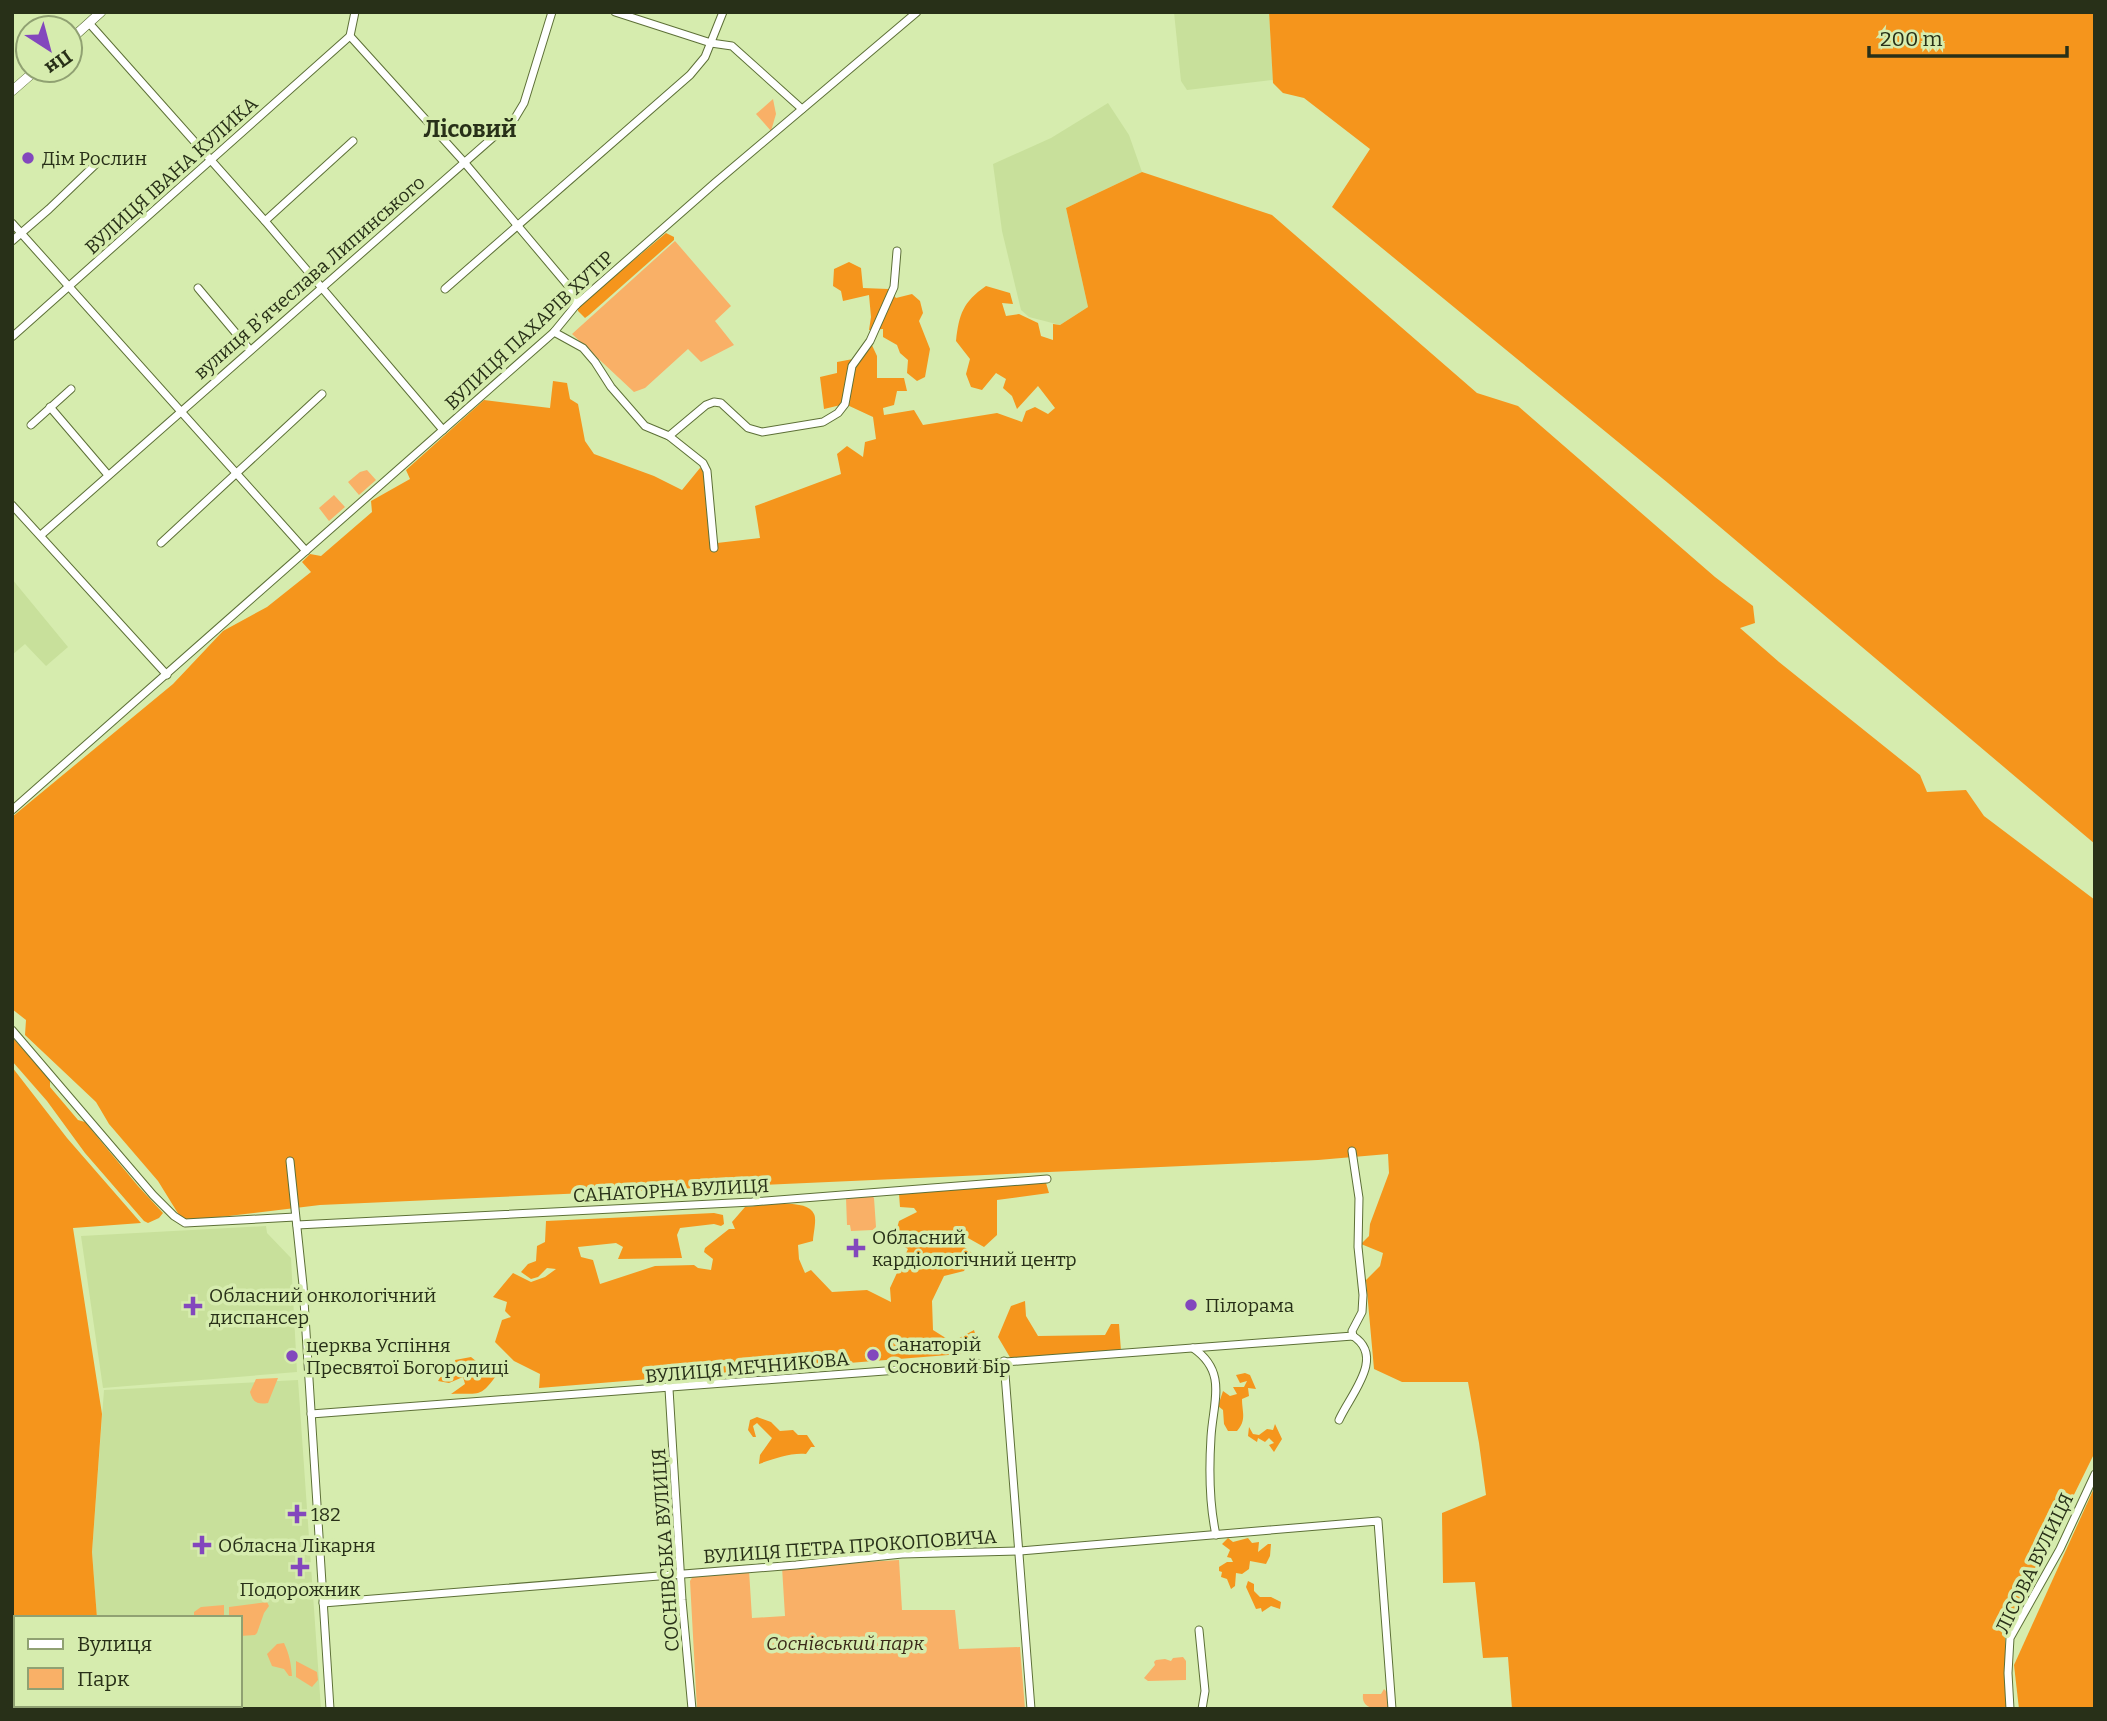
<svg xmlns="http://www.w3.org/2000/svg" width="2107" height="1721" font-family="Bitter,serif">
	<rect width="100%" height="100%" fill="#d6ecae"/>
	<g fill="#c8e09b">
		<path d="M1174,12h95l4,68 -86,10 -6,-9z"/>
		<path d="M1108,103l21,32 13,37 -76,36 22,99 -28,18 -31,-8 -8,-7 -19,-79 -9,-67 58,-26z"/>
		<path d="M12,579l56,68 -22,19 -21,-22 -13,11z"/>
		<path d="M266,1226l1,7 24,25 6,114 -194,16 -22,-152z"/>
		<path d="M298,1380l23,329h-218v-4h137v-87h-143l-5,-66 12,-162z"/>
	</g>
	<g fill="#f9b067">
		<path d="M773,99l3,15 -5,17 -15,-17z"/>
		<path d="M675,241l56,65 -16,15 19,24 -33,17 -13,-13 -43,39 -11,4 -62,-58z"/>
		<path d="M367,470l9,10 -17,15 -11,-13 12,-10z"/>
		<path d="M334,495l11,12 -16,14 -10,-13z"/>
		<path d="M871,1195l3,3 2,29 -3,3 -22,1 -1,-6h-3l-1,-27 4,-2z"/>
		<path d="M278,1378l-10,25c-11,2 -15,-1 -18,-11l6,-13z"/>
		<path d="M899,1560l3,50h53l4,39 61,-2 5,62h-328l-7,-128 3,-5 56,-6 3,48 33,-2 -3,-49z"/>
		<path d="M267,1602l2,4 -5,7 -7,20 -2,2 -15,1v-18h-11v-11z"/>
		<path d="M224,1605v13h-30v-6l7,-5z"/>
		<path d="M284,1643c5,11 7,19 8,33h-3l-5,-7 -12,-3 -5,-12 10,-10z"/>
		<path d="M1183,1657l3,4v19l-38,1 -4,-3 11,-13 -1,-3 2,-2 9,-1 6,2 2,-3z"/>
		<path d="M296,1661l21,11 1,8 -6,7 -16,-10z"/>
		<path d="M1384,1689l3,3 2,17c-12,0 -28,1 -26,-15h18z"/>
	</g>
	<g fill="#f5951c">
		<path d="M1269,12h826v832l-427,-361 -336,-276 38,-58 -66,-51 -21,-5 -10,-10z"/>
		<path d="M1142,172l130,43 205,178 41,13 197,171 38,29 2,17 -15,5 39,34 141,113 7,17 39,-2 18,26 111,84v552l-90,183 3,74h-496l-4,-52 -25,1 -8,-76 -32,1 -1,-70 44,-18 -7,-52 -11,-61h-66l-28,-13 -8,-89 14,-14 3,-13 -22,-9 8,-8 1,-12 19,-51 -1,-19 -70,6 -998,45 -134,16 -7,-6 -21,-34 -49,-57 -13,-22 -71,-67 1,-15 -14,-11v-192l161,-133 50,-53 44,-24 44,-35 -9,-10 8,-8 11,2 51,-44 -1,-11 39,-22 -4,-9 78,-70 66,8 3,-27 14,2 3,16 8,5 7,37 9,13 60,22 28,14 18,-22 7,3 8,76 2,-4 43,-5 -5,-32 86,-32 -4,-20 10,-8 16,11 2,-15 11,-3 -3,-22 -28,-13 -21,5 -4,-32 17,-4v-11l16,-3 17,-18 7,15v22h27l3,13h-10l-3,14 -11,3 1,7 30,-5 9,15 74,-12 25,9 4,-11 9,-4 13,7 7,-6 -17,-22 -21,23 -5,-13 -9,-8 3,-9 -10,-6 -14,17 -11,-3 -5,-13 4,-15 -14,-18c3,-27 7,-39 30,-55l24,7 3,11 -11,-1 4,13 13,-2 19,9 3,13 12,4v-16l7,1 28,-18 -22,-99z"/>
		<path d="M666,233l8,4v3l-85,75 -4,3 -7,-7v-4z"/>
		<path d="M849,262l12,6 2,20 25,1 8,9 16,-4 8,7 3,12 -4,8 11,28 -5,28 -8,4 -10,-8 1,-13 -8,-7 -3,-8 -14,-8v-8l-14,1 2,-13 -2,-22 -26,6 -2,-10 -8,-5 1,-17z"/>
		<path d="M12,1037l38,43v7l28,33 7,2 53,64 25,27 -4,5 -11,5 -4,-2 -59,-68 -38,-52 -35,-40z"/>
		<path d="M12,1067l55,71 74,85 -68,5 29,186 -10,138 5,66h-81v87h87v4h-91z"/>
		<path d="M1046,1183l3,10 -52,7v35l-13,12 -16,-9 -4,-8 -3,4 2,12 10,8 -9,17 -20,5 -12,25 1,29 19,12 22,-12 4,14 -5,9 -434,35 1,-14 -26,-13 -19,-19 7,-22 9,-3 -6,-6 2,-9 -14,-5 20,-24 18,9 14,-5 11,-8 -9,-1 -9,9 -7,2 -10,-7 7,-8 8,-3 1,-15 8,-4 1,-21 168,-8 9,2 1,9 -3,2 -7,-2 -34,4 -3,7 5,23 -64,1 5,-12 -7,-4 -38,4 3,10 12,3 7,24 55,-18 39,-1 4,3 13,2 2,-11 -9,-7 1,-4 24,-19h6l-3,-7 13,-15c15,-1 62,-10 69,7 3,6 -1,20 -1,27l-15,4 1,14 6,14 6,-3 21,22 35,-2 24,12 -1,-14 18,-39 -11,-7h-14l2,-7 12,-7 2,-7 18,-9 -3,-4 -14,-1 -1,-13 81,-8z"/>
		<path d="M1025,1301l1,15 12,20 67,-1 6,-11h8l2,27 -110,8 -13,-22 13,-31z"/>
		<path d="M471,1357l11,9h13l3,7c-18,25 -16,20 -47,21l14,-10 -2,-7 -14,6 -11,-2 4,-7 14,-5 -1,-9z"/>
		<path d="M1245,1373l5,2 6,14 -8,-1 1,8 -7,3c0,13 5,21 -5,32h-9l-4,-7 -1,-14 -5,-4 5,-15 7,5 7,-2 -4,-7h11l3,-6 -7,2 -4,-8z"/>
		<path d="M757,1417l14,5 9,9 13,-1 5,5h9l8,12h-4l-5,7c-13,-2 -34,5 -47,10l1,-9 12,-17 -15,-15 -4,3 3,11h-3l-5,-7 2,-10z"/>
		<path d="M1275,1424l7,15 -8,13 -5,-7 5,-2 -5,-5 -4,4 -7,-4 -1,4 -9,-6 1,-9 4,7 6,1 8,-6 6,1z"/>
		<path d="M2095,1486v223h-76l-5,-44z"/>
		<path d="M1228,1538l5,4 15,-4 4,5 7,-1 -1,10 10,-8h3l-1,12 -4,8 -16,-3 -1,8 -7,5 -6,-1 -1,13 -4,3 -4,-10 -6,-2 1,-5 -3,-1v-4l8,-5h6l-2,-4 -4,-1 3,-7 -8,-6z"/>
		<path d="M1248,1581l6,3v7l6,6h11l10,5 -1,7 -9,-3 -9,6 -1,-4 -5,1 -10,-22z"/>
	</g>
	<g fill="none" stroke-linecap="round" stroke-linejoin="round">
		<g stroke="#5d7037" stroke-width="9">
			<g id="minor">
				<path d="M355,12l-5,24 114,126 112,133v10"/>
				<path d="M615,12l96,31 21,3 70,63"/>
				<path d="M89,23l176,198 178,209"/>
				<path d="M265,221l88,-80"/>
				<path d="M12,223l294,328"/>
				<path d="M12,241l37,-32 48,-46"/>
				<path d="M198,288l52,62"/>
				<path d="M445,289l245,-214 15,-18 18,-45"/>
				<path d="M554,332l29,16 12,14 16,25 34,39 24,10 37,-31 8,-3 7,1 27,25 14,4 61,-10 15,-9 7,-9 7,-38 18,-25 24,-54 3,-36"/>
				<path d="M12,337l338,-301"/>
				<path d="M50,407l58,68"/>
				<path d="M31,425l40,-36"/>
				<path d="M669,436l34,27 4,8 7,77"/>
				<path d="M12,505l155,170"/>
				<path d="M41,535l474,-417 9,-15 28,-91"/>
				<path d="M161,543l161,-149"/>
				<path d="M12,810l542,-478 22,-27 140,-123 201,-170"/>
				<path d="M12,1030l141,165 21,21 11,7 110,-6"/>
				<path d="M1352,1151l7,47 -1,49 5,48 -1,17 -10,19 1,5"/>
				<path d="M290,1161l13,124 27,424"/>
				<path d="M297,1225l455,-23 295,-23"/>
				<path d="M1193,1348c35,24 20,54 18,89 -2,32 -2,66 5,98"/>
				<path d="M1004,1361l27,348"/>
				<path d="M669,1389l13,211 10,109"/>
				<path d="M311,1414c348,-24 695,-53 1042,-78"/>
				<path d="M1339,1420c11,-25 47,-63 14,-84"/>
				<path d="M323,1603l473,-38 106,-11 118,-3 358,-30 14,188"/>
				<path d="M1199,1630l6,61 -3,18"/>
				<path d="M2010,1709l-2,-36 2,-35 50,-89 35,-75"/>
			</g>
		</g>
		<g stroke="#5d7037" stroke-width="10">
			<g id="major">
				<path d="M70,40l31,-28"/>
				<path d="M12,91l24,-21"/>
			</g>
		</g>
		<use href="#minor" stroke="#fff" stroke-width="7"/>
		<use href="#major" stroke="#fff" stroke-width="9"/>
	</g>
	<g fill="#8347bd" stroke="#d6ecae" stroke-width="2.5">
		<circle cx="28" cy="158" r="7"/>
		<path d="M852.5 1237.5h7v7h7v7h-7v7h-7v-7h-7v-7h7z"/>
		<circle cx="1191" cy="1305" r="7"/>
		<path d="M189.5 1295.5h7v7h7v7h-7v7h-7v-7h-7v-7h7z"/>
		<circle cx="873" cy="1355" r="7"/>
		<circle cx="292" cy="1356" r="7"/>
		<path d="M293.5 1503.5h7v7h7v7h-7v7h-7v-7h-7v-7h7z"/>
		<path d="M198.5 1534.5h7v7h7v7h-7v7h-7v-7h-7v-7h7z"/>
		<path d="M296.5 1556.5h7v7h7v7h-7v7h-7v-7h-7v-7h7z"/>
	</g>
	<g text-anchor="middle" stroke-width="7" stroke-linejoin="round" paint-order="stroke">
		<g font-size="19" fill="#283018" stroke="#d6ecae" text-anchor="start">
			<text x="42" y="165">Дім Рослин</text>
			<text x="872" y="1244">Обласний<tspan x="872" dy="22">кардіологічний центр</tspan></text>
			<text x="209" y="1302">Обласний онкологічний<tspan x="209" dy="22">диспансер</tspan></text>
			<text x="1205" y="1312">Пілорама</text>
			<text x="887" y="1351">Санаторій<tspan x="887" dy="22">Сосновий Бір</tspan></text>
			<text x="306" y="1352">церква Успіння<tspan x="306" dy="22">Пресвятої Богородиці</tspan></text>
			<text x="311" y="1521">182</text>
			<text x="218" y="1552">Обласна Лікарня</text>
			<text x="300" y="1596" text-anchor="middle">Подорожник</text>
		</g>
		<g font-size="19" fill="#283018" stroke="#d6ecae">
			<text transform="translate(171 175) rotate(-42)" y="7">ВУЛИЦЯ ІВАНА КУЛИКА</text>
			<text transform="translate(309 277) rotate(-41)" y="7">вулиця Вʼячеслава Липинського</text>
			<text transform="translate(529 330) rotate(-43)" y="7">ВУЛИЦЯ ПАХАРІВ ХУТІР</text>
			<text transform="translate(671 1190) rotate(-3)" y="7">САНАТОРНА ВУЛИЦЯ</text>
			<text transform="translate(747 1367) rotate(-5)" y="7">ВУЛИЦЯ МЕЧНИКОВА</text>
			<text transform="translate(850 1546) rotate(-4)" y="7">ВУЛИЦЯ ПЕТРА ПРОКОПОВИЧА</text>
			<text transform="translate(665 1550) rotate(-94)" y="7">СОСНІВСЬКА ВУЛИЦЯ</text>
			<text transform="translate(2034 1563) rotate(-64)" y="7">ЛІСОВА ВУЛИЦЯ</text>
		</g>
		<g font-size="19" font-style="italic" fill="#3b2918" stroke="#d6ecae">
			<text x="845" y="1650">Соснівський парк</text>
		</g>
		<g font-size="23" font-weight="bold" fill="#283018" stroke="#d6ecae">
			<text x="470" y="137">Лісовий</text>
		</g>
	</g>
	<rect width="2107" height="1721" fill="none" stroke="#283018" stroke-width="28"/>
	<rect x="14" y="1616" width="228" height="91" fill="#d6ecae" stroke="#90a172" stroke-width="2"/>
	<rect x="28" y="1639" width="35" height="10" fill="#ffffff" stroke="#90a172" stroke-width="2"/>
	<text x="77" y="1651" font-size="21" fill="#283018">Вулиця</text>
	<rect x="28" y="1668" width="35" height="21" fill="#f9b067" stroke="#90a172" stroke-width="2"/>
	<text x="77" y="1686" font-size="21" fill="#283018">Парк</text>
	<g transform="translate(49 49) rotate(144)"><circle r="33" fill="#d6ecae" stroke="#90a172" stroke-width="2"/>
	<path d="M0-5L12 26L0 18L-12 26Z" fill="#8347bd"/>
	<text y="-10" font-size="19" font-weight="bold" text-anchor="middle" fill="#283018">Пн</text>
	</g>
	<path d="M1869 46v10h198v-10" fill="none" stroke="#283018" stroke-width="3.5"/>
	<text x="1880" y="46" font-size="21" fill="#283018" stroke="#d6ecae" stroke-width="5" paint-order="stroke">200 m</text>
</svg>
